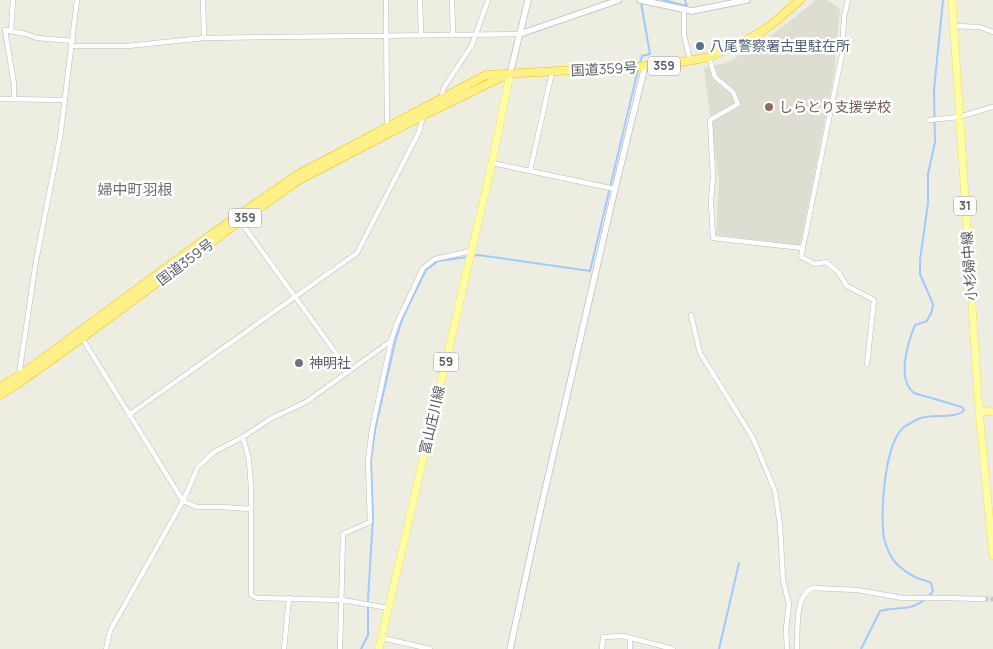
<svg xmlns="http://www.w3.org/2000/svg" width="993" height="649" font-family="Manrope,'Noto Sans JP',sans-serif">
	<rect width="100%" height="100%" fill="#eeede2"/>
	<path fill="#deddd1" d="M816,0h11l13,8 -6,67 -34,170 -84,-10 3,-53 -15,-114 21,-5 36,-19z"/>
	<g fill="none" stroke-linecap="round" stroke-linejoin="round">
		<g stroke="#a1caff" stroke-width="2">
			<path d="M663,0l24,6 -2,-6"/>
			<path d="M640,63l2,-7 8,-2 -9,-52"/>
			<path d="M472,256l6,-1 112,16 48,-201"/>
			<path d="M928,597l5,-6 -2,-8c-5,-3 -9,-3 -14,-5 -7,-3 -17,-10 -22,-16 -5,-6 -9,-16 -11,-24 -4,-24 0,-94 20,-111 5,-3 11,-7 17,-9 11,-4 37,1 43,-8l-2,-3 -48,-14c-18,-14 -6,-51 1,-68l12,-4 5,-10 1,-7 -13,-30v-14l8,-57v-29l7,-32 -1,-52 9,-90"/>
			<path d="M361,649l7,-14v-36l5,-81 -2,-58 4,-30 21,-92 8,-23 22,-45 12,-9 30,-4"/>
			<path d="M719,649l20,-86"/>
			<path d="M861,649l19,-38c16,-5 29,1 44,-11"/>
		</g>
		<path stroke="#c9c9c2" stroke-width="4.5" stroke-dasharray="4.5 2" stroke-linecap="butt" d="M984,599h9"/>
		<g stroke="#babbc2" stroke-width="5.5">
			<g id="street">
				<path d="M203,0l1,38"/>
				<path d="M386,0l1,127"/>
				<path d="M420,0l1,34"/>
				<path d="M452,0l1,34"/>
				<path d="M848,0l-4,17 -2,37 -41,203 14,7 11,-2 12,10 9,14 27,14 -7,64"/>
				<path d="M684,10v25l6,25"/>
				<path d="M953,26l26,1 14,5"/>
				<path d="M11,31l2,-31"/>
				<path d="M72,46h56l76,-8 316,-4"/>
				<path d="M709,57l6,20 18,15 5,12 -28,16 3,57 -2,24 2,37 89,10"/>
				<path d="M442,98l1,-9 29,-44 16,-45"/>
				<path d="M0,99l65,1"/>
				<path d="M14,99v-15l-9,-54 21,4 11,4 36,3"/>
				<path d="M929,120l30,-3 34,-10"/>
				<path d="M492,163l123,26"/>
				<path d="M530,171l22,-99"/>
				<path d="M240,221l109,150"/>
				<path d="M691,315l9,38 53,85 22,53 5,34 3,55 6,24 -3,25 1,20"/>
				<path d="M82,338l101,163 14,6h24l30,2"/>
				<path d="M22,374l-2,-6 16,-107 24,-123 17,-138"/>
				<path d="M130,414l227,-161 62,-121 4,-16"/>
				<path d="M243,437l6,23 2,27v108l6,3 85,2 47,8"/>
				<path d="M382,638l48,11"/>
				<path d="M630,638v11"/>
				<path d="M106,649l4,-18 73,-130 15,-34 16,-15 29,-15 27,-18 36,-17 85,-61 6,-18 26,-55 12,-9 36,-8"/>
				<path d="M284,649l5,-51"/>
				<path d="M340,649l3,-115 27,-12 -2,-61 4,-32 19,-88"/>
				<path d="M602,649l1,-12 20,-1 50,13"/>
				<path d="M797,649c1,-16 -3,-55 16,-61l44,2 45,8h44l38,1"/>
			</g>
		</g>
		<g stroke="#bbbdc5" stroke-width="7">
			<g id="secondary">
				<path d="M640,0l52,11 55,-11"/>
				<path d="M520,34l99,-34"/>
				<path d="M510,74l18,-74"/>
				<path d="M510,649l29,-133 76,-327 30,-123"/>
			</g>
		</g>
		<g stroke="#fae04f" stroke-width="8">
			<g id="primary">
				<path d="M952,0l27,411 14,145"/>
				<path d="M979,411l14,1"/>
				<path d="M379,649l113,-486 18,-89"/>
			</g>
		</g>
		<g stroke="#f0c400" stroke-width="9">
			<g id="highway">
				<path d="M0,387l22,-13 186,-137 89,-62 189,-100 179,-10 44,-8 40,-18 21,-13 30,-26"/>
				<path d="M0,395l19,-12 63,-45 158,-117 59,-41 125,-65 80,-39"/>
			</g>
		</g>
		<use href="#street" stroke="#fff" stroke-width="4.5"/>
		<use href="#secondary" stroke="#fff" stroke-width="5.5"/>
		<use href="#primary" stroke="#fffca6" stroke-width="7"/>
		<use href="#highway" stroke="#fff088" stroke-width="8"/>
	</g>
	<circle fill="#5c6f8a" stroke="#fff" stroke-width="2" cx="700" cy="46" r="5"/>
	<circle fill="#8d6e63" stroke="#fff" stroke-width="2" cx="769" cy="107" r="5"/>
	<circle fill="#6b7280" stroke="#fff" stroke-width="2" cx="299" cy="363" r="5"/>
	<g text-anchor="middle" stroke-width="5" stroke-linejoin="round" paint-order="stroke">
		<g fill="#fff" stroke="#8c8e92" stroke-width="1">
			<rect x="648" y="56.5" width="32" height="19" rx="4"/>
			<rect x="954" y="196.5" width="22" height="19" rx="4"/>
			<rect x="229" y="208.5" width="32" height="19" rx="4"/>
			<rect x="433.5" y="352.5" width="25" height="19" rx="4"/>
		</g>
		<g font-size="12" font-weight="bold" fill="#5a5d64">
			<text x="664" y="70">359</text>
			<text x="965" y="210">31</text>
			<text x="245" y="222">359</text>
			<text x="446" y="366">59</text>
		</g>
		<g font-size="14" fill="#4e5e75" stroke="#fff" text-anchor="start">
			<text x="710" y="51">八尾警察署古里駐在所</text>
		</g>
		<g font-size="14" fill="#5a5d64" stroke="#fff">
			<text transform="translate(604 69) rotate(-3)" y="5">国道359号</text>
			<text transform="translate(185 262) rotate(-37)" y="5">国道359号</text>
			<text transform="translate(969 266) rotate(-94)" y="5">小杉婦中線</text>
			<text transform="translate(432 420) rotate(-77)" y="5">富山庄川線</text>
		</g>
		<g font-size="14" fill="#785e54" stroke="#fff" text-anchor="start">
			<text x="779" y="112">しらとり支援学校</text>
		</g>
		<g font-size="14" fill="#5b616d" stroke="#fff" text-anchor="start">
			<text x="309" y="368">神明社</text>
		</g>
		<g font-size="15" fill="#6b6f76" stroke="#fff">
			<text x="135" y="195">婦中町羽根</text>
		</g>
	</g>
</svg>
